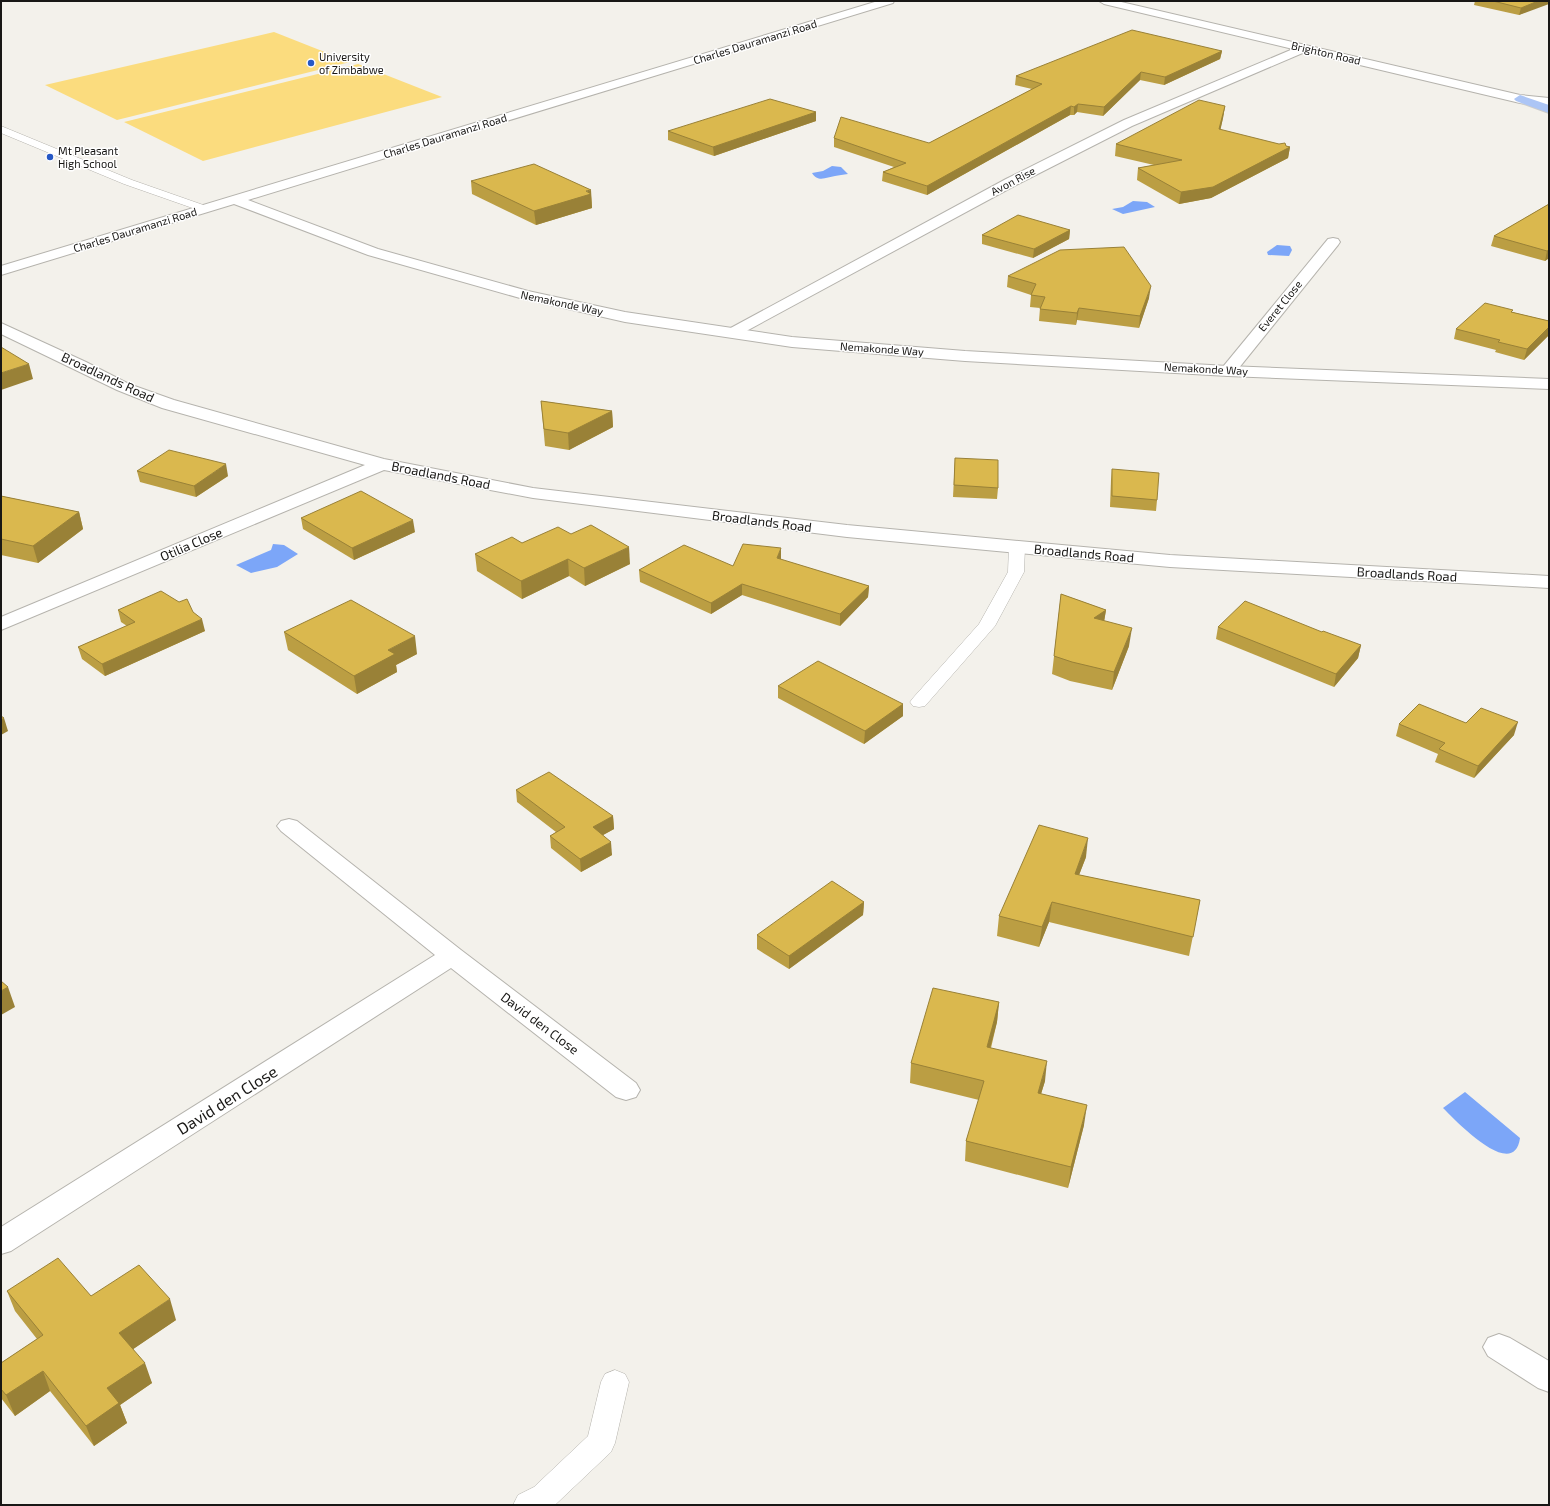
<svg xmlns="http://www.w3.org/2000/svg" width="1550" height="1506" font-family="'Exo 2',sans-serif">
	<rect width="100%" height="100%" fill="#f3f1eb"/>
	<g fill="#fbdc7e">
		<path d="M274,32l76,30 -233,58 -72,-35z"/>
		<path d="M358,64l84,33 -239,64 -79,-39z"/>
	</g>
	<g fill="#7ca6f8">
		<path d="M832,166l9,1 7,7c-5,1 -9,1 -13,2 -8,1 -17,7 -23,-3l11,-2z"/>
		<path d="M1133,201l14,1 8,5 -32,7 -11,-5 11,-2z"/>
		<path d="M1277,245l13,1 2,4 -3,6 -21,-1 -1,-3z"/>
		<path d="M273,544l11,1 14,9 -21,13 -26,6 -15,-8 35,-15z"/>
		<path d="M1465,1092l55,46c-6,44 -64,-17 -77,-30z"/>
	</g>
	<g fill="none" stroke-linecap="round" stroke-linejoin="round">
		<g stroke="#b5b3ad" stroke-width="1">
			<g id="lane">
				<path d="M1,126l131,54 77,27 2,2 -6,3 -4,-1 -77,-27 -123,-51z"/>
				<path d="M1017,542l6,2 2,3 -1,25 -29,54 -70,80 -6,1 -6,-1 -3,-4 3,-4 66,-74 29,-52 1,-25 2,-3z"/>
				<path d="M615,1370l10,4 4,8 -14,61 -4,9 -56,53h-42l5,-10 16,-8 54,-51 13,-54 4,-8z"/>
			</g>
		</g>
		<g stroke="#b5b3ad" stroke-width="2">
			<g id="street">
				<path d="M1099,1h18l403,94 29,3v8l-29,-3 -215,-51 -173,74 -116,59 -279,151h-10l-3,-3 3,-3 279,-151 118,-59 169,-71 -189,-45z"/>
				<path d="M1333,238l5,1 2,3 -2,3 -104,129 -6,2 -6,-2 -2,-3 2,-3 106,-129z"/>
				<path d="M1,323l85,39 43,22 45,16 210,59 149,29 314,37 323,30 379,21v12l-379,-21 -323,-30 -314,-39 -149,-28 -383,160v-13l364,-152 -203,-57 -45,-18 -116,-56z"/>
				<path d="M289,819l8,2 164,129 175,133 4,7 -4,7 -10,3 -10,-3 -165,-129 -440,283 -10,3v-27l434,-272 -154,-124 -4,-5 4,-5z"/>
				<path d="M1499,1334l11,4 39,23v31l-11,-4 -50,-32 -5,-9 5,-9z"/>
			</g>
		</g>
		<g stroke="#b5b3ad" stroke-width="2">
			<path id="secondary" d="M878,1h16l-1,2 -645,197 130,49 150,42 97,21 167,25 173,14 263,15 321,13v10l-321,-13 -263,-15 -173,-14 -167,-25 -105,-24 -152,-43 -134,-51 -233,71v-9z"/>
		</g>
		<g stroke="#ccc" stroke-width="2">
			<path id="highway" d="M1520,95l29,10v8l-33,-12 -2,-2z"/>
		</g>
		<use href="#lane" fill="#fff" fill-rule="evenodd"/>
		<use href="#street" fill="#fff" fill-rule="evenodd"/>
		<use href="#secondary" fill="#fff" fill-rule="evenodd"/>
		<use href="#highway" fill="#acc5f5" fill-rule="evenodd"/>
	</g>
	<g fill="#bb9e43">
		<path d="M1475,1h74l-30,14 -45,-10z"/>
		<path d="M1222,51l-2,8 -56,26 -24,-5 -37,36 -26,-4 -3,3h-4l-143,80 -45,-14 1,-9 11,-5 -60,-20v-9l95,5 103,-54 -17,-4 1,-9z"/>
		<path d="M1225,106l-2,12 -3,12 70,17 -2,11 -77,40 -32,6 -42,-24 1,-12 16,-3 -39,-9 1,-12z"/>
		<path d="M816,112v9l-102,35 -46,-16v-9z"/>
		<path d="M471,181l120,13 1,14 -56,17 -64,-31z"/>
		<path d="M1549,204v54l-4,3 -54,-15 3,-10z"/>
		<path d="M1070,230l-1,9 -36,19 -51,-14v-9z"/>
		<path d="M1008,276l141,22 -10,30 -62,-8 -1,5 -37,-4 1,-13 -10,-1 1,-12 -24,-8z"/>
		<path d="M1512,312l37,9v14l-25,25 -29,-8 1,-2 -42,-11 2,-10z"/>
		<path d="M541,401l71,10 1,16 -44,23 -24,-4z"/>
		<path d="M955,458l43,30 -1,11 -44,-2z"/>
		<path d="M1112,469l45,31 -1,11 -46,-4 1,-27z"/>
		<path d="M137,471l91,5 -32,21 -56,-15z"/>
		<path d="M1,496l78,16 4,17 -45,34 -37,-8z"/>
		<path d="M301,518l114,14 -61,28 -51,-31z"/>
		<path d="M571,534l59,30 -45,22 -16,-10 -47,23 -45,-28 -2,-17 47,-11z"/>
		<path d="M781,560l88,26 -1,11 -28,29 -98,-31 -31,19 -71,-32 -1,-12 94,-4z"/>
		<path d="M1061,594l45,16 -2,11 25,25 -17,44 -42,-9 -18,-7z"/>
		<path d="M118,610l75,2 12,19 -100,45 -23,-17 -4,-12 49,-21 -6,-4z"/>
		<path d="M1218,627l104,5 39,13 -3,13 -24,29 -118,-48z"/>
		<path d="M284,632l133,22 -21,11 1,7 -40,22 -69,-44z"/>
		<path d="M778,686l125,18v12l-39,28 -86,-46z"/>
		<path d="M1466,723l48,12 -40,43 -39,-16 3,-8 -42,-18 3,-12z"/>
		<path d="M516,790l97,26 1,13 -11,6 9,20 -31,17 -30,-24 -1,-12 6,-4 -39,-30z"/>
		<path d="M1086,857l-7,18 121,25 -11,56 -140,-34 -10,25 -42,-11 2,-20z"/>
		<path d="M864,902l-1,13 -74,54 -32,-20v-14z"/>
		<path d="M999,1002l-2,20 -6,26 54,33 -4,13 43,31 -16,63 -103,-27 1,-20 13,-41 -69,-17 1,-20z"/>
		<path d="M7,1291l84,5 85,24 -43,29 19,34 -32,22 7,18 -33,23 -44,-55 -35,25 -14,-18v-35l36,-24 -22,-28z"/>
	</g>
	<g fill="#998137">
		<path d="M1538,1h11v3l-30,11 2,-7z"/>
		<path d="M1222,51l-2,8 -56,26 1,-8z"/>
		<path d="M1141,72l-1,8 -37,36 1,-9z"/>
		<path d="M1078,104l-1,8 -3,3v-8z"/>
		<path d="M1071,106l-1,9 -143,80v-9z"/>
		<path d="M1225,106l-2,12 -5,23 1,-12z"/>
		<path d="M816,112v9l-102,35 -1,-9z"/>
		<path d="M1290,147l-2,11 -77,40 -32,6 2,-12z"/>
		<path d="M591,190l1,18 -56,17 -2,-14z"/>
		<path d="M1070,230l-1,9 -36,19 1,-9z"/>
		<path d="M1549,250v8l-4,3 2,-10z"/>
		<path d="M1151,286l-2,12 -10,30 1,-12z"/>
		<path d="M1079,308l-2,12 -1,5 1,-12z"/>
		<path d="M1549,327v8l-25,25 3,-11z"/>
		<path d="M29,364l4,15 -32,11v-17z"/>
		<path d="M612,411l1,16 -44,23 -1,-17z"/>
		<path d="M226,464l2,12 -32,21 -2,-11z"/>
		<path d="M79,512l4,17 -45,34 -5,-17z"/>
		<path d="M413,520l2,12 -61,28 -2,-12z"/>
		<path d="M629,547l1,17 -45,22 -1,-18z"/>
		<path d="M781,548v11l-4,10v-11z"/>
		<path d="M568,559l1,17 -47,23 -1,-18z"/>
		<path d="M742,584v11l-31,19v-11z"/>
		<path d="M869,586l-1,11 -28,29v-12z"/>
		<path d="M1106,610l-3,18 -9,-10z"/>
		<path d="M202,619l3,12 -100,45 -3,-12z"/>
		<path d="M1132,628l-3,18 -17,44 2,-18z"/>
		<path d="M415,636l2,18 -21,11 1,7 -40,22 -3,-18 34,-26z"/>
		<path d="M1361,645l-3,13 -24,29 2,-13z"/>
		<path d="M903,704v12l-39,28 1,-13z"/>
		<path d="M4,718l4,13 -7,4v-15z"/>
		<path d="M1518,722l-4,13 -40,43 4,-12z"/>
		<path d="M613,816l1,13 -20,11 -1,-13z"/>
		<path d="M1088,838l-2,19 -14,36 3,-19z"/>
		<path d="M611,842l1,13 -31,17 -1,-13z"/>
		<path d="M864,902l-1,13 -74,54v-13z"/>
		<path d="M1052,902l-3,20 -10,25 3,-20z"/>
		<path d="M8,987l7,20 -14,8v-24z"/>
		<path d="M999,1002l-2,20 -12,45 2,-20z"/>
		<path d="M1047,1061l-2,20 -10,32 3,-20z"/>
		<path d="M1087,1105l-3,20 -16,63 3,-21z"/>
		<path d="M170,1299l6,21 -50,34 -7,-21z"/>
		<path d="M145,1363l7,20 -32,22 7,18 -33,23 -8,-20 21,-38z"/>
		<path d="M43,1371l7,20 -35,25 -9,-21z"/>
	</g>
	<g fill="#dab84e" stroke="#998137">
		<path d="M1493,1h45l-17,7z"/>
		<path d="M1132,30l90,21 -57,26 -24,-5 -37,35 -26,-3 -4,3 -3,-1 -144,80 -44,-14 23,-9 -72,-25 7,-21 88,26 113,-59 -26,-8z"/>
		<path d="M770,99l46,13 -103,35 -45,-16z"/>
		<path d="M1199,100l26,6 -6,23 60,15 6,-1 1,3 4,1 -77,40 -32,5 -43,-24 44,-8 -66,-16z"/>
		<path d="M534,164l57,26 -5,1 5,3 -57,17 -63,-30z"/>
		<path d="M1549,204v46l-2,1 -53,-15z"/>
		<path d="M1018,215l52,15 -36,19 -52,-14z"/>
		<path d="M1124,247l27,39 -11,30 -61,-8 -2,5 -37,-4 5,-12 -14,-2 5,-11 -28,-8 52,-26z"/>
		<path d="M1485,303l28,7 -2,2 38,9v6l-22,22 -29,-7 2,-2 -44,-11z"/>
		<path d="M1,347l28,17 -28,9z"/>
		<path d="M541,401l71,10 -44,22 -24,-4z"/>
		<path d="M169,450l57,14 -32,22 -57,-15z"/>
		<path d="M955,458l43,2v28l-44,-3z"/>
		<path d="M1112,469l47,4 -2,27 -45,-4z"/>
		<path d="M361,491l52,29 -61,28 -51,-30z"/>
		<path d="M1,496l78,16 -46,34 -32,-7z"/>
		<path d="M591,525l38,22 -45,21 -16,-9 -47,22 -46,-27 37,-17 10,6 36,-16 13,7z"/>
		<path d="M743,544l38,4 -4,10 92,28 -29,28 -98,-30 -31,19 -72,-33 45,-25 49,21z"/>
		<path d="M161,591l18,11 8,-3 6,13 9,7 -100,45 -24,-17 57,-25 -17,-12z"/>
		<path d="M1061,594l45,16 -12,8 38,10 -18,44 -42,-10 -18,-6z"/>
		<path d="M351,600l64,36 -27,14 7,4 -41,22 -70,-44z"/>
		<path d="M1245,601l77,31 1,-1 38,14 -25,29 -118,-47z"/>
		<path d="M818,661l85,43 -38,27 -87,-45z"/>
		<path d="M1419,704l47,19 15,-15 37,14 -40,44 -39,-17 6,-6 -46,-19z"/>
		<path d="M1,716l3,2 -3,2z"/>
		<path d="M549,772l64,44 -20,11 18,15 -31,17 -30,-23 15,-9 -49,-37z"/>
		<path d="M1039,825l49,13 -13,36 125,26 -7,37 -141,-35 -10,25 -43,-11z"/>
		<path d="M832,881l32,21 -75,54 -32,-21z"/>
		<path d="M1,981l7,6 -7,4z"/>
		<path d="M933,988l66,14 -12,45 60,14 -9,32 49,12 -16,62 -105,-26 18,-60 -73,-18z"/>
		<path d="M58,1258l33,38 48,-31 31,34 -51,34 26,30 -38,25 12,15 -33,23 -43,-55 -37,24 -5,-6v-26l42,-28 -36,-44z"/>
	</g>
	<g fill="#2658c5" stroke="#fff" stroke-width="1.5">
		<circle cx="311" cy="63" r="4"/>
		<circle cx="50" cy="157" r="4"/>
	</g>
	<g text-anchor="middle" stroke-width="3" stroke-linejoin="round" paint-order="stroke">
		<g font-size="11" fill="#181715" stroke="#fff">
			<text transform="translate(755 42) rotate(-17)" y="4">Charles Dauramanzi Road</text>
			<text transform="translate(1326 53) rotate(13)" y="4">Brighton Road</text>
			<text transform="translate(445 136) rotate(-17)" y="4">Charles Dauramanzi Road</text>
			<text transform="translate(1013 181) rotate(-28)" y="4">Avon Rise</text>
			<text transform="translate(135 230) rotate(-17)" y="4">Charles Dauramanzi Road</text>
			<text transform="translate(562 303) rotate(12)" y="4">Nemakonde Way</text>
			<text transform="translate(1280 306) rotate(-51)" y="4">Everet Close</text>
			<text transform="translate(882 349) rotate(4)" y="4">Nemakonde Way</text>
			<text transform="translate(1206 369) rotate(3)" y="4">Nemakonde Way</text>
		</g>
		<g font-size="11" fill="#181715" stroke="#fff" text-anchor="start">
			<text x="319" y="61">University<tspan x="319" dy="13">of Zimbabwe</tspan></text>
			<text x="58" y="155">Mt Pleasant<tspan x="58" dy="13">High School</tspan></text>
		</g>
		<g font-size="13" fill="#181715" stroke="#fff">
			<text transform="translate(108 377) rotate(25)" y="5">Broadlands Road</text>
			<text transform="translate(441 475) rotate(11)" y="5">Broadlands Road</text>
			<text transform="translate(762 521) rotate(7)" y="5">Broadlands Road</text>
			<text transform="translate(191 544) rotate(-23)" y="5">Otilia Close</text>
			<text transform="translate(1084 553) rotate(5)" y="5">Broadlands Road</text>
			<text transform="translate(1407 574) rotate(3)" y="5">Broadlands Road</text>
			<text transform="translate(540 1023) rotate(37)" y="5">David den Close</text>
		</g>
		<g font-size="16" fill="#181715" stroke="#fff">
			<text transform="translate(227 1100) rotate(-32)" y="6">David den Close</text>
		</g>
	</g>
	<rect width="1550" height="1506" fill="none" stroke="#181715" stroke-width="4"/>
</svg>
